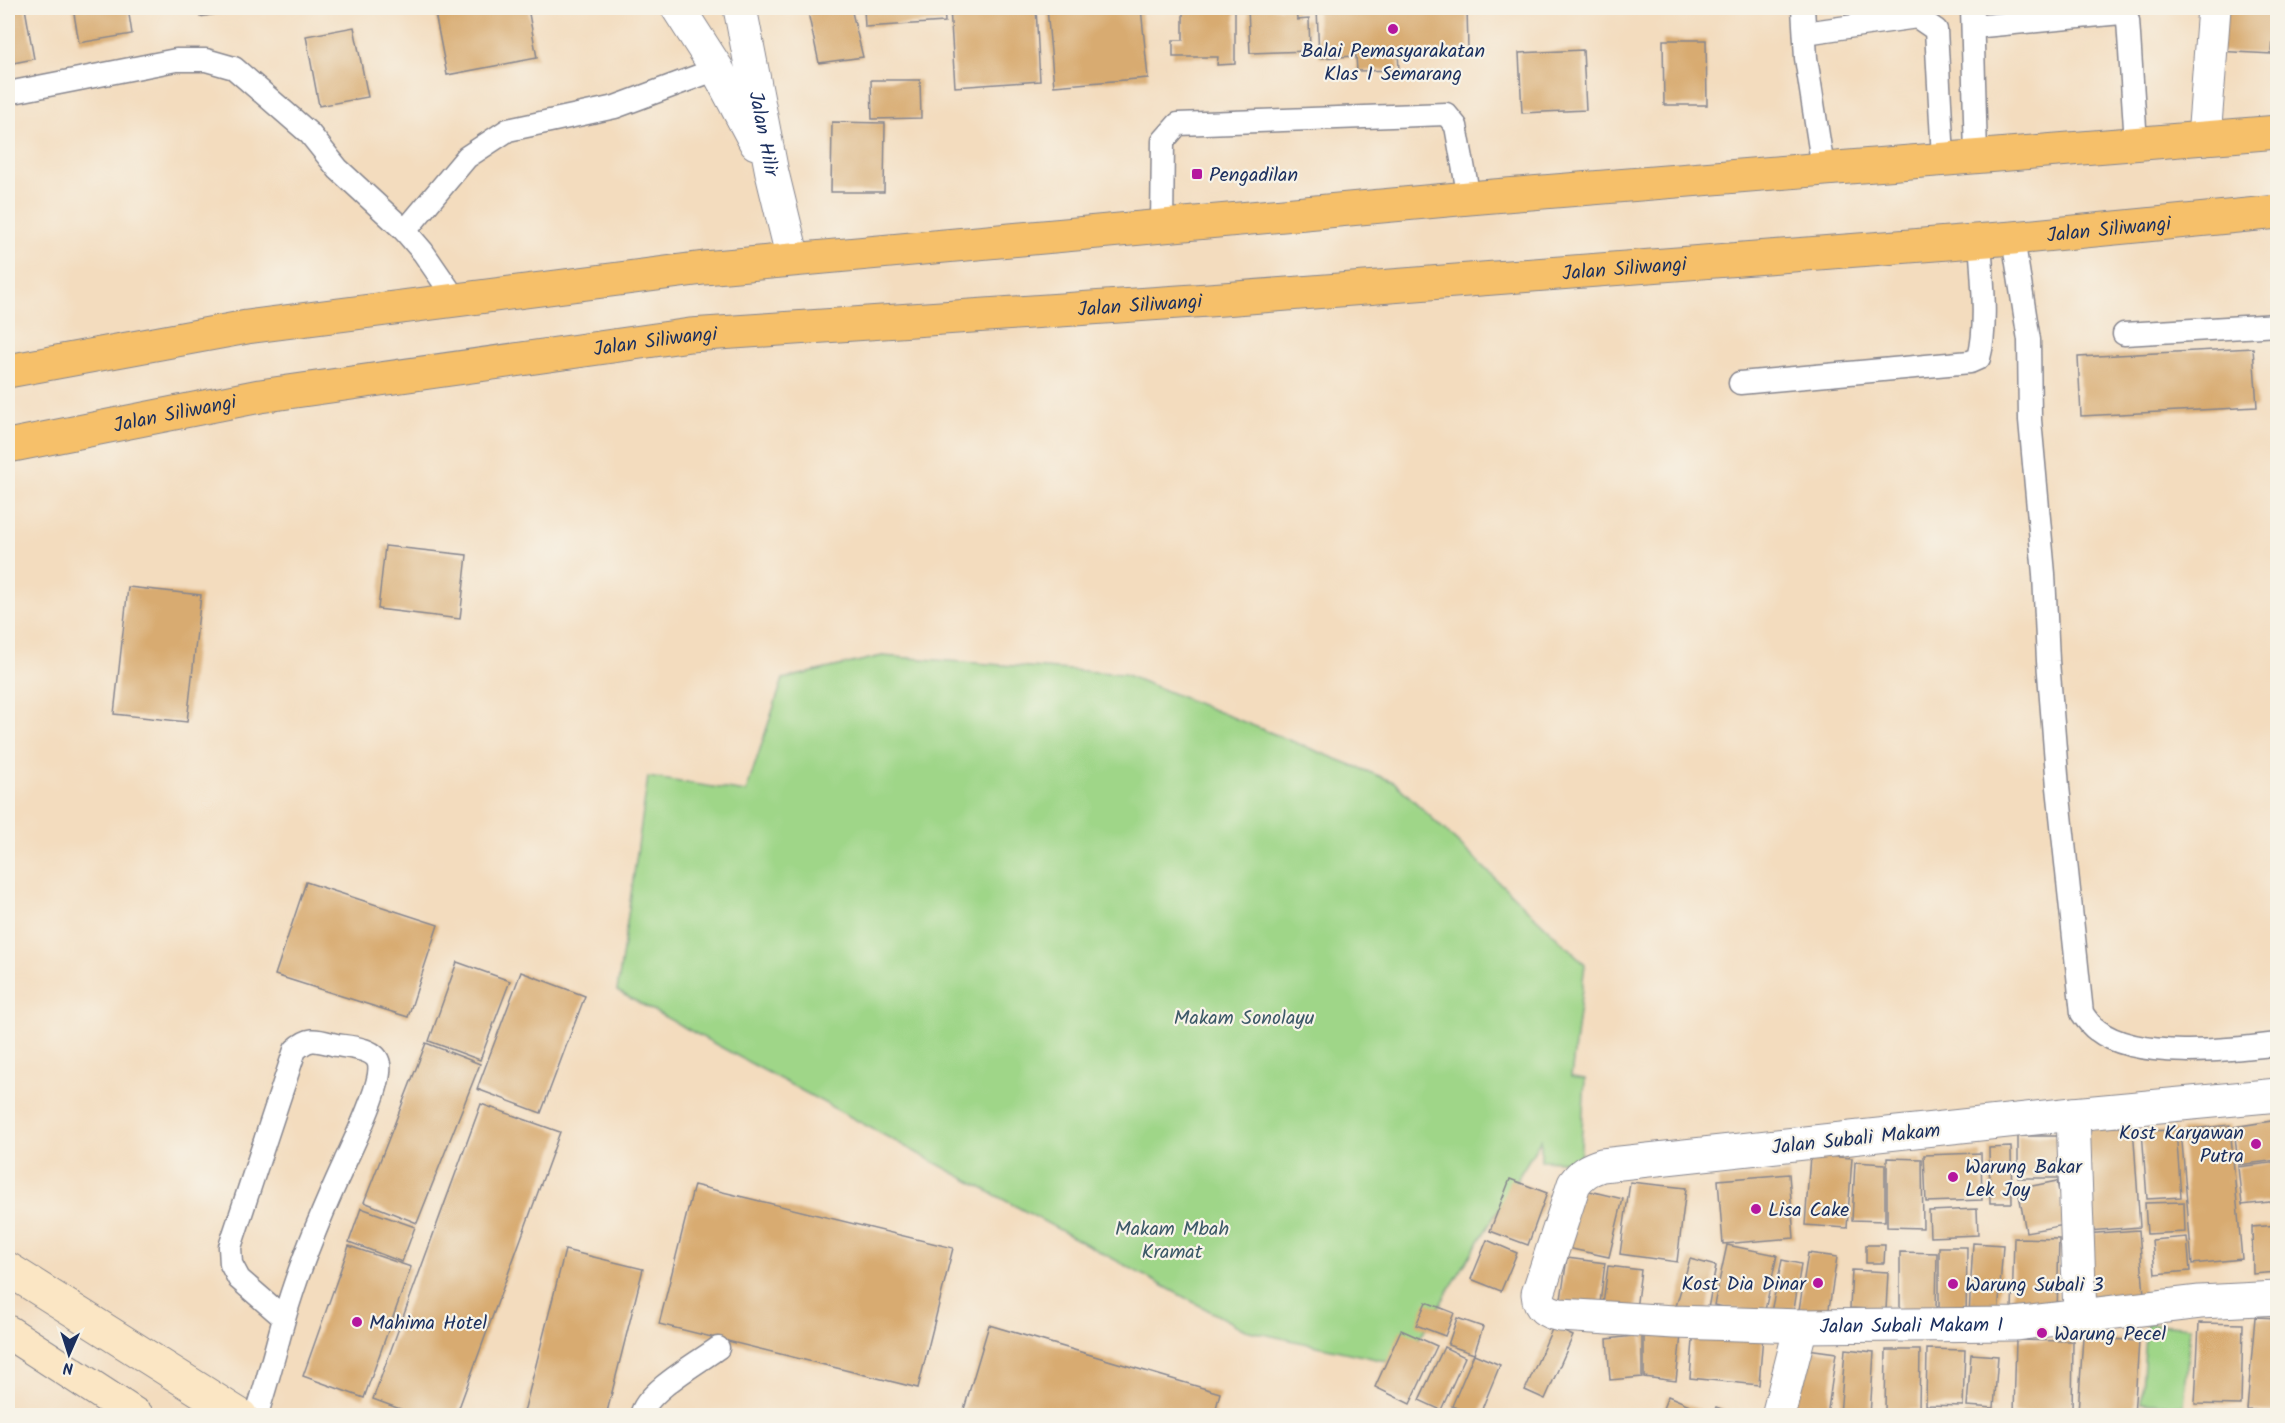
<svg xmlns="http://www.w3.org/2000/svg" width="2285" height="1423" font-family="Kalam,sans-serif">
	<rect width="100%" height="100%" fill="#f7f3e8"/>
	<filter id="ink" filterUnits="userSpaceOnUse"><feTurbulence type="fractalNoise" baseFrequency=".0167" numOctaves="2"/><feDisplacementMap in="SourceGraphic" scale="12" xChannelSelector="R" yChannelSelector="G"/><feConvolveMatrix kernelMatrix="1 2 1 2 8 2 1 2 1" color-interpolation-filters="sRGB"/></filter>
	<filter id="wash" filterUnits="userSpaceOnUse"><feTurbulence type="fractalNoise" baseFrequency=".008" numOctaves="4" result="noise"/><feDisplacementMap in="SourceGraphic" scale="24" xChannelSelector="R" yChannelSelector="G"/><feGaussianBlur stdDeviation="1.35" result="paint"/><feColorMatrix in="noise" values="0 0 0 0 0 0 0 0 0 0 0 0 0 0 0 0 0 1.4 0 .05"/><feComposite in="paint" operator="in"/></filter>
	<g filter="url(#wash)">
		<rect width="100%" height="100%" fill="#f3dcbe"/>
		<g fill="#9fd688" stroke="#5d8273" stroke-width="1.5">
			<path d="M882,656l242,18 270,108 191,182 -14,113 14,2 -5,83 -39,-2v-20l-138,225 -158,-35 -628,-339 31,-214 98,15 37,-113z"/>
			<path d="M2147,1323l43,4 -6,79 -43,-4z"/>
		</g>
		<g id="blocks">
			<g fill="#d8ab71">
				<path d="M8,8h17l9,51 -26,5z"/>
				<path d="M73,8h55l4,26 -53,9z"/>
				<path d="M198,8h46v1l-44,8z"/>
				<path d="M434,8h94l9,50 -90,17z"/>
				<path d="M807,8h44l12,49 -44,6z"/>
				<path d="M864,8h80l1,14 -80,5z"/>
				<path d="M950,8h86l4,73 -85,6z"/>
				<path d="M1047,8h94l7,70 -94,8z"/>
				<path d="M1183,8h52v56l-18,1 1,-8h-45v-17h10z"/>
				<path d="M1248,8h48l1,12 12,-1 1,32 -60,2z"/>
				<path d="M1317,8h150l1,42 -70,2 1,18 -42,1 -1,-15 -37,2z"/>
				<path d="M2218,8h57l-3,46 -56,-3z"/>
				<path d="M354,27l14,70 -49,9 -13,-70z"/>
				<path d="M1663,40h43l1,65h-43z"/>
				<path d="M1583,50l3,60 -64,3 -3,-60z"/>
				<path d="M871,80h49l1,38 -49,1z"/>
				<path d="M832,122l53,1 -1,69h-53z"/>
				<path d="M2253,348l4,59 -176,9 -3,-59z"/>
				<path d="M385,546l82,9 -7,64 -82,-10z"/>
				<path d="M128,587l73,8 -14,127 -73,-8z"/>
				<path d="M306,882l132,43 -30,92 -133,-42z"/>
				<path d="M457,962l53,19 -30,79 -51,-19z"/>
				<path d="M521,972l64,24 -44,117 -64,-24z"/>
				<path d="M426,1043l54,21 -63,159 -53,-21z"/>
				<path d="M481,1104l79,28 -104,284h-37l-46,-17z"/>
				<path d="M2278,1120v40l-40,5 -4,-38z"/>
				<path d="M2230,1125l12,134 -50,5 -11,-134z"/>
				<path d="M2133,1126l7,101 -52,4 -8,-102z"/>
				<path d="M2176,1130l5,67 -34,2 -5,-68z"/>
				<rect x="2018" y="1136" width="43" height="42"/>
				<path d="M2011,1147l1,56h-22l-1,-55z"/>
				<path d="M1981,1153l1,47 -56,2 -2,-47z"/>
				<path d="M1810,1155l42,3 -5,70 -42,-3z"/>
				<path d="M1887,1158l35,1 1,69 -36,-1z"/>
				<path d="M1855,1162l30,2v57l-33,-1z"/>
				<path d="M2278,1162v39l-36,4 -4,-38z"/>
				<path d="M1789,1174l5,64 -71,6 -5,-64z"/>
				<path d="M1510,1179l37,14 -19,52 -38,-14z"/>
				<path d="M2057,1181l8,44 -39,7 -8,-43z"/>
				<path d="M1630,1182l56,6 -9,74 -57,-8z"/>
				<path d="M694,1185l259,63 -35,140 -259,-64z"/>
				<path d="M1581,1189l42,10 -14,58 -42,-9z"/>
				<path d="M2184,1202l1,30 -38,2 -2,-31z"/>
				<path d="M361,1208l54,19 -13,35 -53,-20z"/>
				<path d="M1977,1209l1,26 -48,2 -1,-26z"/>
				<path d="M2278,1225v47l-25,2 -1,-47z"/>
				<path d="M2139,1230l5,65 -56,5 -5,-66z"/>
				<path d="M2187,1237l3,34 -35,3 -3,-34z"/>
				<path d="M2014,1238l45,1 -2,74 -45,-2z"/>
				<path d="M1487,1240l30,13 -16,38 -30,-12z"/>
				<path d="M1973,1243l30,2 -5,71 -29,-2z"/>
				<path d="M1727,1245l50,10 -13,60 -50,-10z"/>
				<path d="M1866,1245h19l-1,18h-18z"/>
				<path d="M349,1246l62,21 -47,131 -61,-22z"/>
				<path d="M1939,1247h28l-1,75h-27z"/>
				<path d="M565,1250l78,19 -37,147h-83z"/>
				<path d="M1900,1252l37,1 -1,60h-36z"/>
				<path d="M1808,1253l29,4 -9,58 -29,-5z"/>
				<path d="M1567,1258l38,5 -6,49 -39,-6z"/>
				<path d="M1690,1259l26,7 -9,48 -33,-1z"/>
				<path d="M1782,1260l19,4 -8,52h-23z"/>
				<path d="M1608,1266l33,4 -6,47 -33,-5z"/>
				<path d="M1852,1270l36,2 -2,38 -36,-2z"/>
				<path d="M1426,1302l28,11 -9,23 -29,-11z"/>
				<path d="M2255,1317l23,1v94l-31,-2z"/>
				<path d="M1457,1318l26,9 -9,27 -26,-9z"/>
				<path d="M2199,1323l44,1 -2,81 -46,-1z"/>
				<path d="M989,1325l231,68 -6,23h-252z"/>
				<path d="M1553,1327l20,9 -28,63 -20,-9z"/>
				<path d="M1694,1328l69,7 -4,50 -69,-7z"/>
				<path d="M1401,1330l36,16 -27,58 -35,-17z"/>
				<path d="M1644,1331l37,4 -5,46 -32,-4z"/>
				<path d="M1642,1335v42l-32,3 -3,-41z"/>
				<path d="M2083,1337l56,4 -5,75 -56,-3z"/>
				<path d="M2016,1340l57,1 -1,73 -58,-1z"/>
				<path d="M1444,1347l21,10 -24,53 -22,-10z"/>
				<path d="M1800,1348l36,5 -9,63h-36z"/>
				<path d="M1845,1349l29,3 -4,64h-30z"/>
				<path d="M1927,1349l38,1 -2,56 -37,-1z"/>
				<path d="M1886,1350h34l-1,59 -34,2z"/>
				<path d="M1474,1354l26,11 -21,51h-5l-22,-10z"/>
				<path d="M1971,1354l27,2 -4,52 -27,-2z"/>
				<path d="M1668,1396l38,16 -1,4h-45z"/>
				<path d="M1716,1407l21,8v1h-25z"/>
				<path d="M1919,1411l-1,5h-32v-4z"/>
				<rect x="1965" y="1412" width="25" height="4"/>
			</g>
		</g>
	</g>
	<g filter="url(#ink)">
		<use href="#blocks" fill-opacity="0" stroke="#87868e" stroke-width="1.5"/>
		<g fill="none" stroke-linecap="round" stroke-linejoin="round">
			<g stroke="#87868e" stroke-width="25">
				<g id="lane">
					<path d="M1803,8l3,50 17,110"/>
					<path d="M1972,8l4,147"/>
					<path d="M1973,27l148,-14 7,7 8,123"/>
					<path d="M1805,33l112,-16 19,13 7,128"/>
					<path d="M8,93l168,-33h30l28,8 76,66 28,35 67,62 18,21 33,48"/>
					<path d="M1162,225l1,-84 15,-17 268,-10 10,12 13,72"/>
					<path d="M405,231l62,-74 41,-27 107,-23 102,-38"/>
					<path d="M2013,238l16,102 1,80 14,154 4,87 10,126 24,226c4,6 9,13 15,17 39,31 133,20 181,14"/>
					<path d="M2124,334l154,-9"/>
					<path d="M1740,383l230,-21 9,-4c9,-32 3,-84 1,-117"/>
					<path d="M256,1416c11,-32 19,-65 28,-97 15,-54 38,-107 61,-157 9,-20 38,-79 34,-98 -3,-16 -30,-17 -43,-19 -19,-5 -26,-9 -41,5l-65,197 1,17 8,15 45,39"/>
					<path d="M641,1416c4,-24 58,-54 77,-68"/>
				</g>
			</g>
			<g stroke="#87868e" stroke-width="35">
				<g id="street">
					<path d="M678,8l39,61 39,74"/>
					<path id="s1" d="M740,8l32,165 21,86"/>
					<path d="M2204,138l10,-130"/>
					<path id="s2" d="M2278,1095l-205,19 -471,51c-13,4 -20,8 -28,19l-36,110c1,14 9,18 22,21l114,7 127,4 213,-2 186,-22 78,-4"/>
					<path d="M2073,1114l7,202"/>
					<path d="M1778,1416l23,-90"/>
				</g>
			</g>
			<g stroke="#87868e" stroke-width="35">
				<g id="secondary">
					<path d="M8,1269l233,147"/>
					<path d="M8,1332l129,84"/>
				</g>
			</g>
			<g stroke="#87868e" stroke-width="35">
				<g id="highway">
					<path d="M8,371l239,-44 457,-59 765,-70 809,-66"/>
					<path id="s3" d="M8,446l252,-50 430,-61 533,-36 790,-61 265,-26"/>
				</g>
			</g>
			<use href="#lane" stroke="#fff" stroke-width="22"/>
			<use href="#street" stroke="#fff" stroke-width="33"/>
			<use href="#secondary" stroke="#fbe6c4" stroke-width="33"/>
			<use href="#highway" stroke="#f6c06b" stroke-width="33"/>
		</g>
	</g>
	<g fill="#b5179e" stroke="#f7f3e8" stroke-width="2">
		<circle cx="1393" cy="29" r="6"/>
		<rect x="1191" y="168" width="12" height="12" rx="3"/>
		<circle cx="2256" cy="1144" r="6"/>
		<circle cx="1953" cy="1177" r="6"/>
		<circle cx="1756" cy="1209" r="6"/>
		<circle cx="1818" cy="1283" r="6"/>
		<circle cx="1953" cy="1284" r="6"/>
		<circle cx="357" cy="1322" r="6"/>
		<circle cx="2042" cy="1333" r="6"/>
	</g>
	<g text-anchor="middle" stroke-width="4.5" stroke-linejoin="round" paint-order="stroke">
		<g font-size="20" fill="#1b2f5e" stroke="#f7f3e8" text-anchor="start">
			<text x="1393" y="57" text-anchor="middle">Balai Pemasyarakatan<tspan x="1393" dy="23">Klas I Semarang</tspan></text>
			<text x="1209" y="181">Pengadilan</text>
			<text x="2244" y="1139" text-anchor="end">Kost Karyawan<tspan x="2244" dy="23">Putra</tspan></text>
			<text x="1965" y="1173">Warung Bakar<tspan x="1965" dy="23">Lek Joy</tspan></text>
			<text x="1768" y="1216">Lisa Cake</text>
			<text x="1806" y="1290" text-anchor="end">Kost Dia Dinar</text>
			<text x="1965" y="1291">Warung Subali 3</text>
			<text x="369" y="1329">Mahima Hotel</text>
			<text x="2054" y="1340">Warung Pecel</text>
		</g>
		<g font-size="20" fill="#1b2f5e" stroke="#f7f3e8">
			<text dy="7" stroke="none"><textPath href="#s1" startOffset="128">Jalan Hilir</textPath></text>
			<text dy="7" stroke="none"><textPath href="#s3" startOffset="2114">Jalan Siliwangi</textPath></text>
			<text dy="7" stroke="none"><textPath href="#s3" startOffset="1628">Jalan Siliwangi</textPath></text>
			<text dy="7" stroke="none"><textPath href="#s3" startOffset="1142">Jalan Siliwangi</textPath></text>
			<text dy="7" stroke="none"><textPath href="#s3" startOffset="656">Jalan Siliwangi</textPath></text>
			<text dy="7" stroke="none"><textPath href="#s3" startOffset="170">Jalan Siliwangi</textPath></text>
			<text transform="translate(1856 1138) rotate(-6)" y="7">Jalan Subali Makam</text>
			<text dy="7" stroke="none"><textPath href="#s2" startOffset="1215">Jalan Subali Makam I</textPath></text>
		</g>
		<g font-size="20" fill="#3c5968" stroke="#f7f3e8">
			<text x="1244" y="1024">Makam Sonolayu</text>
			<text x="1172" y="1235">Makam Mbah<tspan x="1172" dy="23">Kramat</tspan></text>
		</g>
	</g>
	<rect width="2285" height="1423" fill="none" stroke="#f7f3e8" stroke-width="30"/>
	<g transform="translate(69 1354) rotate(183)" stroke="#f7f3e8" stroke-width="4.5" paint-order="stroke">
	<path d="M0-4.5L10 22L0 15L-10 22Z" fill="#1b2f5e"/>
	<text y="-9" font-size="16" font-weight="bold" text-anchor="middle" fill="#1b2f5e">N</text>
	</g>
</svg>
